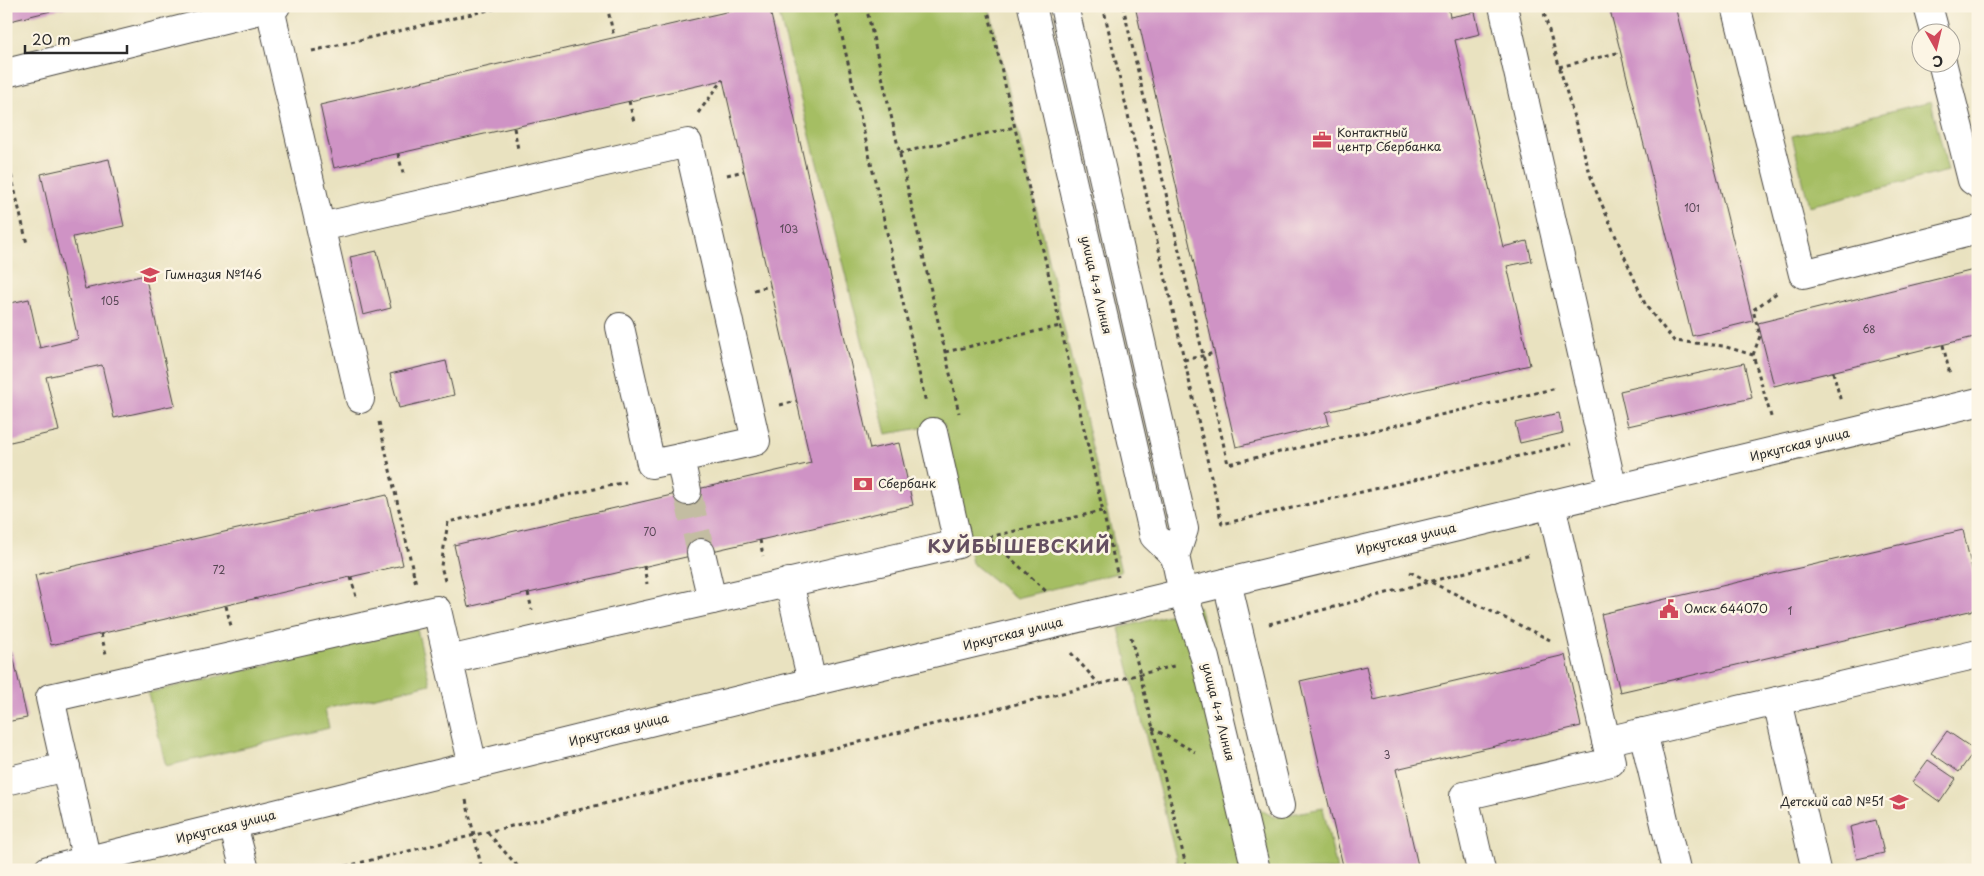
<svg xmlns="http://www.w3.org/2000/svg" width="1984" height="876" font-family="'Playpen Sans',sans-serif">
	<rect width="100%" height="100%" fill="#fcf5e5"/>
	<filter id="ink" filterUnits="userSpaceOnUse"><feTurbulence type="fractalNoise" baseFrequency=".02" numOctaves="2"/><feDisplacementMap in="SourceGraphic" scale="10" xChannelSelector="R" yChannelSelector="G"/><feConvolveMatrix kernelMatrix="1 2 1 2 8 2 1 2 1" color-interpolation-filters="sRGB"/></filter>
	<filter id="wash" filterUnits="userSpaceOnUse"><feTurbulence type="fractalNoise" baseFrequency=".0096" numOctaves="4" result="noise"/><feDisplacementMap in="SourceGraphic" scale="20" xChannelSelector="R" yChannelSelector="G"/><feGaussianBlur stdDeviation="1.12" result="paint"/><feColorMatrix in="noise" values="0 0 0 0 0 0 0 0 0 0 0 0 0 0 0 0 0 1.4 0 .05"/><feComposite in="paint" operator="in"/></filter>
	<g filter="url(#wash)">
		<rect width="100%" height="100%" fill="#e9e2c0"/>
		<g fill="#a5be63" stroke="#687447">
			<path d="M777,6h212l132,566 -105,26 -44,-35 -28,-139 -58,10z"/>
			<path d="M1931,101l17,70 -139,35 -17,-70z"/>
			<path d="M1199,607l53,198 22,12 49,-9 14,62h-158l-60,-242z"/>
			<path d="M417,629l13,55 -105,25 4,19 -163,38 -18,-73z"/>
		</g>
		<g id="blocks">
			<g fill="#cf93c5">
				<path d="M6,6h61v1l-61,15z"/>
				<path d="M752,6h17l101,443 29,-6 14,62 -445,102 -14,-62 357,-82 -88,-383 -389,88 -14,-63z"/>
				<path d="M1135,6h313l2,11 25,-5 5,22 -25,6 48,207 24,-6 5,20 -25,5 23,99 -204,47 3,13 -93,22z"/>
				<path d="M1609,6h66l78,315 -61,15z"/>
				<path d="M109,159l15,67 -51,11 12,52 60,-14 30,130 -61,13 -12,-53 -56,12 13,54 -53,12v-139l23,-5 11,49 38,-9 -37,-165z"/>
				<path d="M377,251l14,57 -28,7 -13,-58z"/>
				<path d="M1978,269v67l-204,50 -16,-63z"/>
				<path d="M446,361l8,34 -55,13 -9,-34z"/>
				<path d="M1744,363l8,35 -124,28 -8,-35z"/>
				<path d="M1559,413l4,20 -43,10 -5,-20z"/>
				<path d="M387,495l16,70 -352,80 -16,-70z"/>
				<path d="M1963,530l15,65v14l-358,83 -19,-78z"/>
				<path d="M12,651l15,67 -21,4v-70z"/>
				<path d="M1565,655l16,71 -185,43 23,101h-75l-44,-189 66,-15 8,34z"/>
				<path d="M1947,731l28,19 -16,22 -28,-19z"/>
				<path d="M1928,760l28,19 -16,23 -28,-20z"/>
				<path d="M1876,820l8,33 -27,6 -7,-32z"/>
			</g>
		</g>
	</g>
	<g filter="url(#ink)">
		<use href="#blocks" fill-opacity="0" stroke="#484641" stroke-width="1"/>
		<g fill="none" stroke-linecap="round" stroke-linejoin="round">
			<path stroke="#c3bda2" stroke-width="28" stroke-dasharray="28 14" stroke-linecap="butt" d="M687,491l14,62"/>
			<g stroke="#484641" stroke-width="30">
				<g id="minor">
					<path d="M1032,6l122,530 21,20"/>
					<path d="M1064,6l120,523 -9,27 8,37 22,65 51,212"/>
					<path d="M1503,6l110,484"/>
					<path d="M1736,6l67,268 175,-44"/>
					<path d="M1928,6l7,26"/>
					<path d="M270,8l90,391"/>
					<path d="M1942,62l30,118 6,4"/>
					<path d="M6,73l270,-67"/>
					<path d="M321,227l367,-84 68,298 -76,17 7,33"/>
					<path d="M620,327l31,137 29,-6"/>
					<path d="M701,553l11,47"/>
					<path d="M789,582l23,100"/>
					<path d="M1227,582l53,224"/>
					<path d="M449,660l509,-116 -25,-112"/>
					<path d="M1777,701l39,169"/>
					<path d="M1643,732l33,138"/>
					<path d="M1606,741l372,-87"/>
					<path d="M6,781l60,-14"/>
					<path d="M233,825l12,45"/>
					<path d="M48,870l764,-188 1166,-280"/>
					<path d="M89,870l-39,-172 387,-88 36,156"/>
					<path d="M1481,870l-17,-74 147,-34 -60,-257"/>
				</g>
			</g>
			<g stroke="#484641" stroke-width="3" stroke-dasharray="4 4" stroke-linecap="butt">
				<path d="M607,6l7,31"/>
				<path d="M835,6l91,397"/>
				<path d="M866,6l93,407"/>
				<path d="M987,6l131,571"/>
				<path d="M1103,6l119,518 349,-80"/>
				<path d="M1123,6l105,458 329,-76"/>
				<path d="M1542,6l51,178 53,122 28,35 49,5 30,9 19,65"/>
				<path d="M312,51l194,-45"/>
				<path d="M1559,67l62,-15"/>
				<path d="M629,101l5,21"/>
				<path d="M698,113l25,-33"/>
				<path d="M514,128l4,21"/>
				<path d="M6,152l21,92"/>
				<path d="M899,153l116,-26"/>
				<path d="M398,154l6,23"/>
				<path d="M727,175l17,-4"/>
				<path d="M754,290l16,-4"/>
				<path d="M1943,345l7,30"/>
				<path d="M945,352l115,-26"/>
				<path d="M1753,355l7,-19 -7,-26 25,-18"/>
				<path d="M1184,360l31,-7"/>
				<path d="M1833,372l8,30"/>
				<path d="M780,405l17,-4"/>
				<path d="M379,422l37,162"/>
				<path d="M989,537l113,-26"/>
				<path d="M990,539l58,54"/>
				<path d="M760,540l3,16"/>
				<path d="M644,566l3,18"/>
				<path d="M1410,572l140,68"/>
				<path d="M351,577l5,20"/>
				<path d="M445,581l-4,-15 7,-44 178,-40"/>
				<path d="M528,593l4,17"/>
				<path d="M226,606l5,20"/>
				<path d="M1269,624l262,-69"/>
				<path d="M101,634l5,20"/>
				<path d="M1131,637l56,233"/>
				<path d="M1071,653l28,31"/>
				<path d="M1152,728l43,24"/>
				<path d="M466,800l16,70"/>
				<path d="M488,833l33,37"/>
				<path d="M330,870l844,-204"/>
			</g>
			<use href="#minor" stroke="#fff" stroke-width="28"/>
		</g>
	</g>
	<defs>
		<g id="office-bare" transform="scale(1.5)"><path d="M-6-3h4V-5.5h4V-3h4V5H-6ZM-1-4.5V-3h2v-1.5ZM-6 0V1H6V0Z" fill="#d1495b" stroke="#fcf5e5" stroke-width="2.5" paint-order="stroke"/></g>
		<g id="school-bare" transform="scale(1.5)"><path d="M0-5L7-2L0 1L-7-2ZM-4 1L0 2.5L4 1V4Q0 6-4 4Z" fill="#d1495b" stroke="#fcf5e5" stroke-width="2.5" paint-order="stroke"/></g>
		<g id="bank-bare" transform="scale(1.5)"><path d="M-6-4H6V4H-6ZM0-2.3a2.3 2.3 0 1 0 0 4.6a2.3 2.3 0 1 0 0-4.6Z" fill="#d1495b" stroke="#fcf5e5" stroke-width="2.5" paint-order="stroke"/></g>
		<g id="civic-bare" transform="scale(1.5)"><path d="M-.6-6.5H3V-4.5H.6V-3L4-1V1h2V6H-6V1h2V-1L-.6-3ZM-1.2 2.5V6h2.4V2.5Z" fill="#d1495b" stroke="#fcf5e5" stroke-width="2.5" paint-order="stroke"/></g>
	</defs>
	<g fill-rule="evenodd">
		<use href="#office-bare" x="1322" y="140"/>
		<use href="#school-bare" x="150" y="275"/>
		<use href="#bank-bare" x="863" y="484"/>
		<use href="#civic-bare" x="1669" y="609"/>
		<use href="#school-bare" x="1899" y="802"/>
	</g>
	<g text-anchor="middle" stroke-width="5" stroke-linejoin="round" paint-order="stroke">
		<g font-size="10" fill="#544552">
			<text x="1692" y="212">101</text>
			<text x="789" y="233">103</text>
			<text x="110" y="305">105</text>
			<text x="1869" y="333">68</text>
			<text x="650" y="536">70</text>
			<text x="219" y="574">72</text>
			<text x="1790" y="615">1</text>
			<text x="1387" y="759">3</text>
		</g>
		<g font-size="12" fill="#2b2b2b" stroke="#fcf5e5" text-anchor="start">
			<text x="1337" y="137">Контактный<tspan x="1337" dy="14">центр Сбербанка</tspan></text>
			<text x="165" y="279">Гимназия №146</text>
			<text x="878" y="488">Сбербанк</text>
			<text x="1684" y="613">Омск 644070</text>
			<text x="1884" y="806" text-anchor="end">Детский сад №51</text>
		</g>
		<g font-size="12" fill="#2b2b2b" stroke="#fcf5e5">
			<text transform="translate(1096 285) rotate(77)" y="4">улица 4-я Линия</text>
			<text transform="translate(1800 445) rotate(-14)" y="4">Иркутская улица</text>
			<text transform="translate(1406 539) rotate(-13)" y="4">Иркутская улица</text>
			<text transform="translate(1013 634) rotate(-14)" y="4">Иркутская улица</text>
			<text transform="translate(1218 712) rotate(76)" y="4">улица 4-я Линия</text>
			<text transform="translate(619 730) rotate(-14)" y="4">Иркутская улица</text>
			<text transform="translate(226 827) rotate(-14)" y="4">Иркутская улица</text>
		</g>
		<g font-size="18" font-weight="bold" letter-spacing="1" fill="#644f61" stroke="#fcf5e5">
			<text x="1019" y="553">КУЙБЫШЕВСКИЙ</text>
		</g>
	</g>
	<rect width="1984" height="876" fill="none" stroke="#fcf5e5" stroke-width="25"/>
	<g transform="translate(1936 48) rotate(172)"><circle r="24" fill="#fcf5e5" stroke="#a8a49b"/>
	<path d="M0-4L9 19L0 12L-9 19Z" fill="#d1495b"/>
	<text y="-8" font-size="14" font-weight="bold" text-anchor="middle" fill="#2b2b2b">С</text>
	</g>
	<path d="M25 45v8h102v-8" fill="none" stroke="#2b2b2b" stroke-width="2.5"/>
	<text x="32" y="45" font-size="15" fill="#2b2b2b" stroke="#fcf5e5" stroke-width="4" paint-order="stroke">20 m</text>
</svg>
